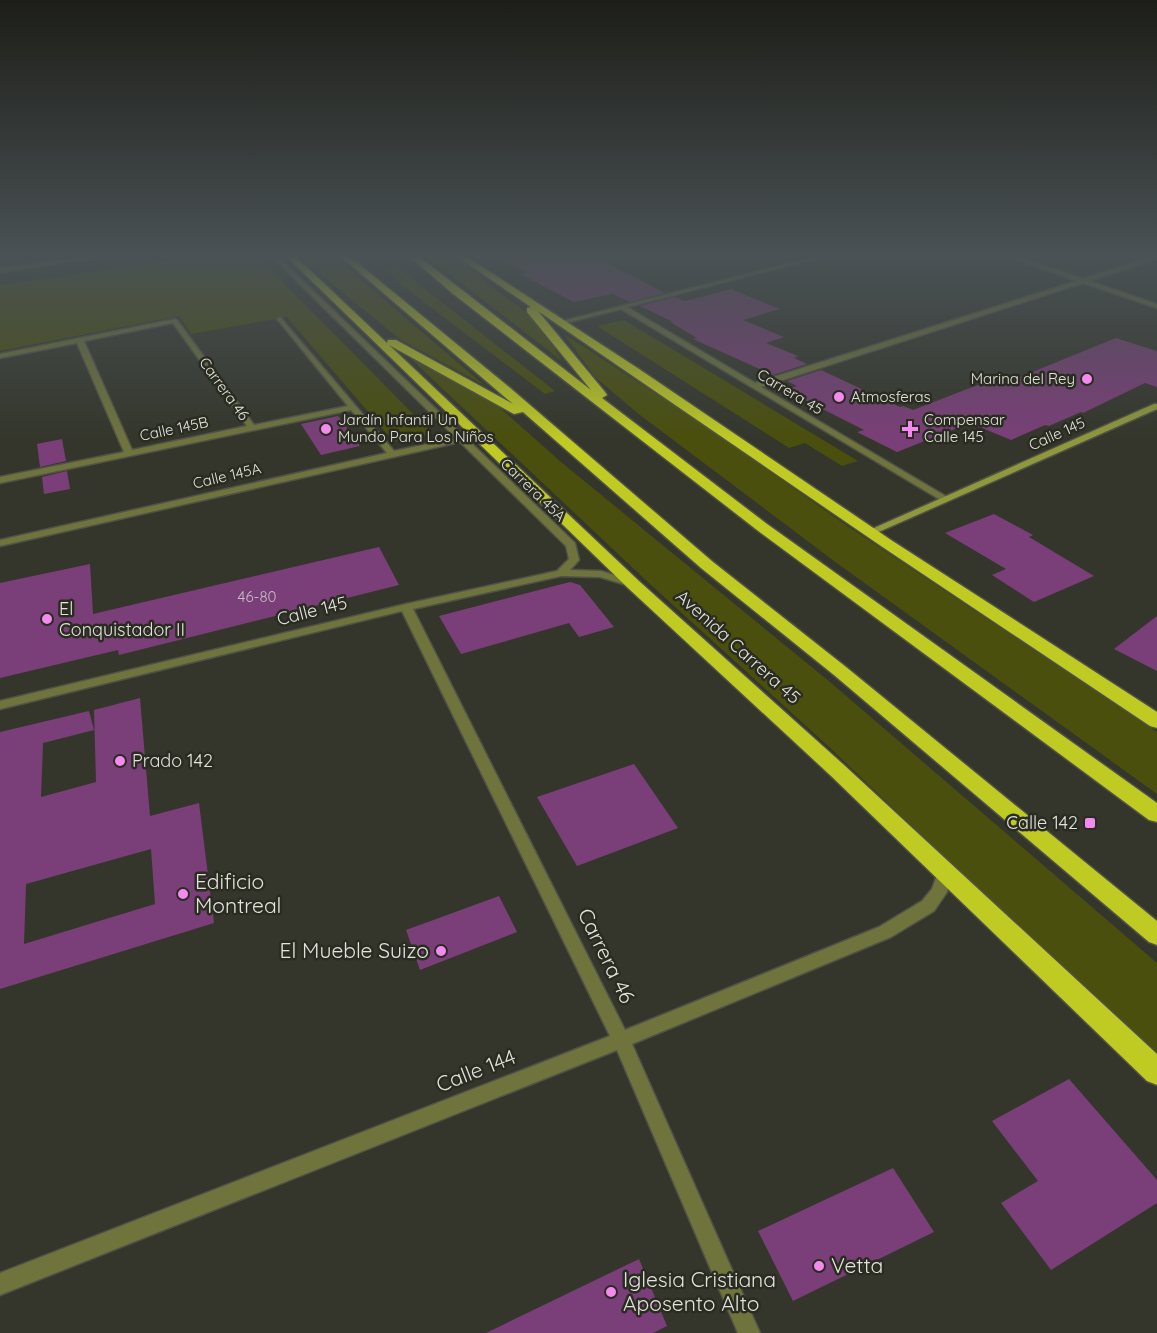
<svg xmlns="http://www.w3.org/2000/svg" width="1157" height="1333" font-family="Quicksand,sans-serif">
	<rect width="100%" height="100%" fill="#34362b"/>
	<g fill="#4a4f0d">
		<path d="M168,255h88l176,178 -38,9 -107,-125 -96,17 -12,-18 -179,35v-66l171,-24z"/>
		<path d="M297,255h35l152,130 -83,-45z"/>
		<path d="M425,255h27l26,17 8,11 35,25 23,23 18,30z"/>
		<path d="M397,267l158,124 -10,3 -142,-108 -15,-17z"/>
		<path d="M624,320l234,141 -16,5 -37,-23 -16,5 -192,-122z"/>
		<path d="M564,334l128,83 154,108 311,207v62l-323,-233 -194,-146 -45,-38z"/>
		<path d="M409,357l82,43 70,62 269,220 327,281v97l-329,-314 -177,-161z"/>
	</g>
	<g fill="#7a3f78" fill-rule="evenodd">
		<path d="M491,255h101l73,38 -35,9 -17,-8 -39,8 -54,-28 7,-2z"/>
		<path d="M731,289l49,20 -37,11 41,17 -18,6 32,13 -4,2 13,6 -34,11 -80,-36 4,-1 -27,-16h3l-33,-16 34,-9 12,4z"/>
		<path d="M1116,338l41,13v36l-12,-4 -62,30 -2,-1 -32,14 -4,-1 -34,15 -41,-17 -73,29 -40,-20 7,-2 -79,-40 12,-4 -10,-5 34,-11 79,37 3,-1 10,4 75,-29 9,3 20,-8 3,1z"/>
		<path d="M338,416l22,30 -39,9 -20,-31z"/>
		<path d="M62,439l4,22 -26,6 -3,-23z"/>
		<path d="M67,471l3,18 -26,5 -2,-17z"/>
		<path d="M994,514l39,21 -4,2 65,39 -60,26 -42,-27 14,-6 -61,-36z"/>
		<path d="M379,547l20,38 -280,70 -1,-5 -118,28v-95l90,-19 3,50z"/>
		<path d="M570,582l10,3 34,42 -35,10 -10,-14 -108,31 -22,-38z"/>
		<path d="M1157,616v55l-43,-22z"/>
		<path d="M140,698l10,118 49,-13 15,120 -214,66v-257l89,-21 5,19 -51,13 -2,54 55,-15 -2,-72zM151,849l4,55 -131,40 2,-60z"/>
		<path d="M634,764l44,64 -101,38 -40,-69z"/>
		<path d="M499,896l18,36 -97,38 -14,-40z"/>
		<path d="M1069,1079l88,101v23l-106,67 -50,-67 37,-22 -46,-60z"/>
		<path d="M893,1168l41,64 -141,69 -35,-70z"/>
		<path d="M639,1259l28,67 -14,7h-167z"/>
	</g>
	<g fill="none" stroke-linecap="round" stroke-linejoin="round">
		<g stroke="#505247" stroke-width="3">
			<g id="street">
				<path d="M103,255h13l-116,17v-4z"/>
				<path d="M270,255h6l299,288 4,17 -9,10 31,1 36,11 1,2 -5,3 -33,-10 -39,-1 -148,33 212,421 254,-103 43,-26 10,-12 8,-22 5,-2 5,2 3,4 -6,21 -13,19 -43,26 -259,107 128,289h-22l-121,-283 -617,245v-22l610,-237 -208,-425 -402,98v-8l406,-97 151,-33 12,-12 -3,-13 -106,-104 -460,104v-6l387,-87 -36,-43 -351,73v-6l124,-25 -47,-109 -77,15v-4l175,-35 2,1 77,105 94,-19 -70,-86 -1,-1 3,-2 114,134 62,-13zM173,323l74,103 -115,24 -48,-109z"/>
				<path d="M822,255h8l-203,52 128,76 322,-102 -73,-26h8l71,24 74,-24v4l-68,22 68,23v4l-74,-25 -322,104 186,110 2,2 -5,3 -323,-193 -59,15 -3,-2z"/>
			</g>
		</g>
		<g stroke="#505247" stroke-width="3">
			<path id="secondary" d="M1154,404h3v5l-283,125h-8l-1,-2z"/>
		</g>
		<g stroke="#505247" stroke-width="3">
			<g id="highway">
				<path d="M285,255h9l93,88 1,-3h8l117,64 -174,-149h9l161,132 204,175 133,105 311,254v24l-8,-3 -315,-267 -133,-107 -178,-156 -9,2 -125,-69 251,237 204,183 313,289v31l-10,-4 -317,-306 -202,-187z"/>
				<path d="M408,255h9l174,135 -64,-78v-4l4,-1 -76,-52h9l175,114 252,171 266,172v16l-7,-2 -269,-180 -343,-235 67,81 2,3 -5,3 165,126 390,279v19l-8,-2 -392,-290 -305,-237z"/>
			</g>
		</g>
		<use href="#street" fill="#6f743d" fill-rule="evenodd"/>
		<use href="#secondary" fill="#8f983a" fill-rule="evenodd"/>
		<use href="#highway" fill="#bfcb23" fill-rule="evenodd"/>
	</g>
	<linearGradient id="sky" x2="0" y2="1"><stop stop-color="#1d1e18"/><stop offset="0.58" stop-color="#4a5255"/><stop offset="1" stop-color="#4a5255" stop-opacity="0"/></linearGradient>
	<rect width="1157" height="441" fill="url(#sky)"/>
	<g fill="#f489ef" stroke="#2a2c21" stroke-width="2">
		<circle cx="1087" cy="379" r="6"/>
		<circle cx="839" cy="397" r="6"/>
		<circle cx="326" cy="429" r="6"/>
		<path d="M907 420h6v6h6v6h-6v6h-6v-6h-6v-6h6z"/>
		<circle cx="47" cy="619" r="6"/>
		<circle cx="120" cy="761" r="6"/>
		<rect x="1084" y="817" width="12" height="12" rx="3"/>
		<circle cx="183" cy="894" r="6"/>
		<circle cx="441" cy="951" r="6"/>
		<circle cx="819" cy="1266" r="6"/>
		<circle cx="611" cy="1292" r="6"/>
	</g>
	<g text-anchor="middle" stroke-width="5" stroke-linejoin="round" paint-order="stroke">
		<g font-size="15" fill="#e1e2db" stroke="#2a2c21" text-anchor="start">
			<text x="1075" y="384" text-anchor="end">Marina del Rey</text>
			<text x="851" y="402">Atmosferas</text>
			<text x="338" y="425">Jardín Infantil Un<tspan x="338" dy="17">Mundo Para Los Niños</tspan></text>
			<text x="924" y="425">Compensar<tspan x="924" dy="17">Calle 145</tspan></text>
		</g>
		<g font-size="15" fill="#e1e2db" stroke="#2a2c21">
			<text transform="translate(224 389) rotate(54)" y="5">Carrera 46</text>
			<text transform="translate(790 392) rotate(31)" y="5">Carrera 45</text>
			<text transform="translate(174 429) rotate(-12)" y="5">Calle 145B</text>
			<text transform="translate(1057 434) rotate(-24)" y="5">Calle 145</text>
			<text transform="translate(227 476) rotate(-13)" y="5">Calle 145A</text>
			<text transform="translate(533 490) rotate(44)" y="5">Carrera 45A</text>
		</g>
		<g font-size="15" fill="#c7b9c2">
			<text x="257" y="602">46-80</text>
		</g>
		<g font-size="18" fill="#e1e2db" stroke="#2a2c21" text-anchor="start">
			<text x="59" y="615">El<tspan x="59" dy="21">Conquistador II</tspan></text>
			<text x="132" y="767">Prado 142</text>
			<text x="1078" y="829" text-anchor="end">Calle 142</text>
		</g>
		<g font-size="18" fill="#e1e2db" stroke="#2a2c21">
			<text transform="translate(312 611) rotate(-14)" y="6">Calle 145</text>
			<text transform="translate(738 647) rotate(42)" y="6">Avenida Carrera 45</text>
		</g>
		<g font-size="21" fill="#e1e2db" stroke="#2a2c21" text-anchor="start">
			<text x="195" y="889">Edificio<tspan x="195" dy="24">Montreal</tspan></text>
			<text x="429" y="958" text-anchor="end">El Mueble Suizo</text>
			<text x="831" y="1273">Vetta</text>
			<text x="623" y="1287">Iglesia Cristiana<tspan x="623" dy="24">Aposento Alto</tspan></text>
		</g>
		<g font-size="21" fill="#e1e2db" stroke="#2a2c21">
			<text transform="translate(606 956) rotate(64)" y="7">Carrera 46</text>
			<text transform="translate(476 1071) rotate(-21)" y="7">Calle 144</text>
		</g>
	</g>
</svg>
